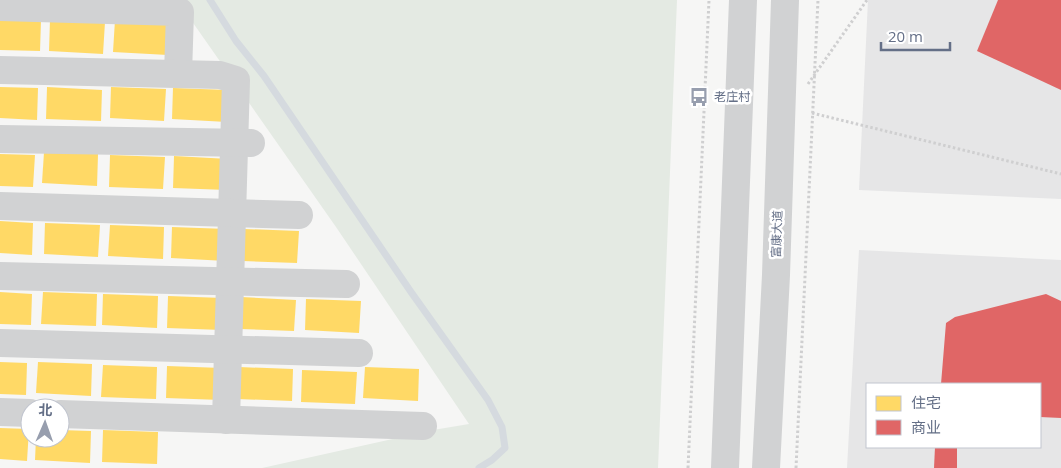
<svg xmlns="http://www.w3.org/2000/svg" width="1061" height="468" font-family="'Open Sans','Noto Sans SC',sans-serif">
	<rect width="100%" height="100%" fill="#f6f6f5"/>
	<g fill="#e6e6e7" fill-rule="evenodd">
		<path d="M868,0h193v199l-202,-9z"/>
		<path d="M859,250l202,10v208h-214zM867,384h173v63h-173z"/>
	</g>
	<path fill="#e4eae3" d="M177,0h500l-19,468h-396l171,-38 36,-6 -133,-197z"/>
	<g fill="#ffd966">
		<path d="M0,18l41,1 -1,32 -40,-1z"/>
		<path d="M50,20l55,2 -2,32 -54,-3z"/>
		<path d="M115,20l54,3 -1,32 -55,-3z"/>
		<path d="M0,87l38,1 -1,32 -37,-2z"/>
		<path d="M47,87l55,3 -1,31 -55,-2z"/>
		<path d="M111,87l55,2 -2,32 -54,-3z"/>
		<path d="M173,88l55,2 -1,32 -55,-3z"/>
		<path d="M44,152l54,2 -1,32 -55,-3z"/>
		<path d="M0,154l35,1 -2,32 -33,-1z"/>
		<path d="M110,155l55,2 -2,32 -54,-2z"/>
		<path d="M174,156l55,3 -2,31 -54,-2z"/>
		<path d="M0,221l33,2 -1,32 -32,-2z"/>
		<path d="M45,223l55,2 -2,32 -54,-3z"/>
		<path d="M110,225l54,2 -1,32 -55,-3z"/>
		<path d="M172,227l55,2 -1,32 -55,-3z"/>
		<path d="M244,229l55,2 -2,32 -54,-2z"/>
		<path d="M0,292l32,2 -1,31 -31,-1z"/>
		<path d="M43,292l54,2 -1,32 -55,-2z"/>
		<path d="M103,294l55,2 -1,32 -55,-3z"/>
		<path d="M168,296l55,2 -1,32 -55,-2z"/>
		<path d="M241,297l55,3 -2,31 -54,-2z"/>
		<path d="M306,299l55,2 -2,32 -54,-3z"/>
		<path d="M0,362l27,1 -1,32 -26,-1z"/>
		<path d="M38,362l54,2 -1,32 -55,-3z"/>
		<path d="M103,365l54,2 -1,32 -55,-2z"/>
		<path d="M167,366l55,2 -1,32 -55,-2z"/>
		<path d="M239,367l54,2 -1,32 -55,-2z"/>
		<path d="M365,367l54,2 -1,32 -55,-3z"/>
		<path d="M302,370l55,2 -2,32 -54,-2z"/>
		<path d="M0,428l29,1 -2,32 -27,-2z"/>
		<path d="M60,430l31,1 -1,32 -55,-3 1,-22h24z"/>
		<path d="M103,430l55,2 -1,32 -55,-2z"/>
	</g>
	<g fill="#e06666">
		<path d="M998,0h63v90l-84,-39z"/>
		<path d="M1046,294l15,7v117l-21,-1v-33h-99l5,-61 9,-6z"/>
		<path d="M935,447h22v21h-23z"/>
	</g>
	<g fill="none" stroke-linecap="round" stroke-linejoin="round">
		<path stroke="#d5dadf" stroke-width="7" d="M210,0l26,41 28,35 147,216 77,108 14,27 3,21 -13,12 -13,8"/>
		<g stroke="#cfcfd0" stroke-width="3" stroke-dasharray="2.5 2.5" stroke-linecap="butt">
			<path d="M808,84l59,-84"/>
			<path d="M812,113l249,61"/>
			<path d="M688,468l21,-468"/>
			<path d="M796,468l22,-468"/>
		</g>
		<g stroke="#d1d2d3" stroke-width="28">
			<path d="M0,7l180,5 -2,62"/>
			<path d="M0,70l220,5 16,5 -10,340"/>
			<path d="M0,139l251,4"/>
			<path d="M0,206l299,9"/>
			<path d="M0,276l346,8"/>
			<path d="M0,343l359,10"/>
			<path d="M0,412l30,1"/>
			<path d="M60,414l363,12"/>
			<path d="M725,468l18,-468"/>
			<path d="M766,468l10,-193 9,-275"/>
		</g>
	</g>
	<defs>
		<g id="bus-bare" transform="scale(1.5)"><path d="M-5-6H5V4H4V6H2V4H-2V6H-4V4H-5ZM-3.5-4V0h7V-4ZM-3.5 1.2v1.5H-2V1.2ZM2 1.2v1.5H3.5V1.2Z" fill="#979eae" stroke="#fff" stroke-width="2.5" paint-order="stroke"/></g>
	</defs>
	<g fill-rule="evenodd">
		<use href="#bus-bare" x="699" y="97"/>
	</g>
	<g text-anchor="middle" stroke-width="5" stroke-linejoin="round" paint-order="stroke">
		<g font-size="12" fill="#646f87" stroke="#fff" text-anchor="start">
			<text x="714" y="101">老庄村</text>
		</g>
		<g font-size="12" fill="#646f87" stroke="#fff">
			<text transform="translate(777 234) rotate(-88)" y="4">富康大道</text>
		</g>
	</g>
	<rect x="866" y="383" width="175" height="65" fill="#ffffff" stroke="#c1c5cf"/>
	<rect x="876" y="396" width="25" height="15" fill="#ffd966" stroke="#c1c5cf"/>
	<text x="911" y="408" font-size="15" fill="#646f87">住宅</text>
	<rect x="876" y="420" width="25" height="15" fill="#e06666" stroke="#c1c5cf"/>
	<text x="911" y="433" font-size="15" fill="#646f87">商业</text>
	<g transform="translate(45 423) rotate(2)"><circle r="24" fill="#ffffff" stroke="#c1c5cf"/>
	<path d="M0-4L9 19L0 12L-9 19Z" fill="#979eae"/>
	<text y="-8" font-size="14" font-weight="bold" text-anchor="middle" fill="#646f87">北</text>
	</g>
	<path d="M881 42v8h69v-8" fill="none" stroke="#646f87" stroke-width="2.5"/>
	<text x="888" y="42" font-size="15" fill="#646f87" stroke="#ffffff" stroke-width="4" paint-order="stroke">20 m</text>
</svg>
